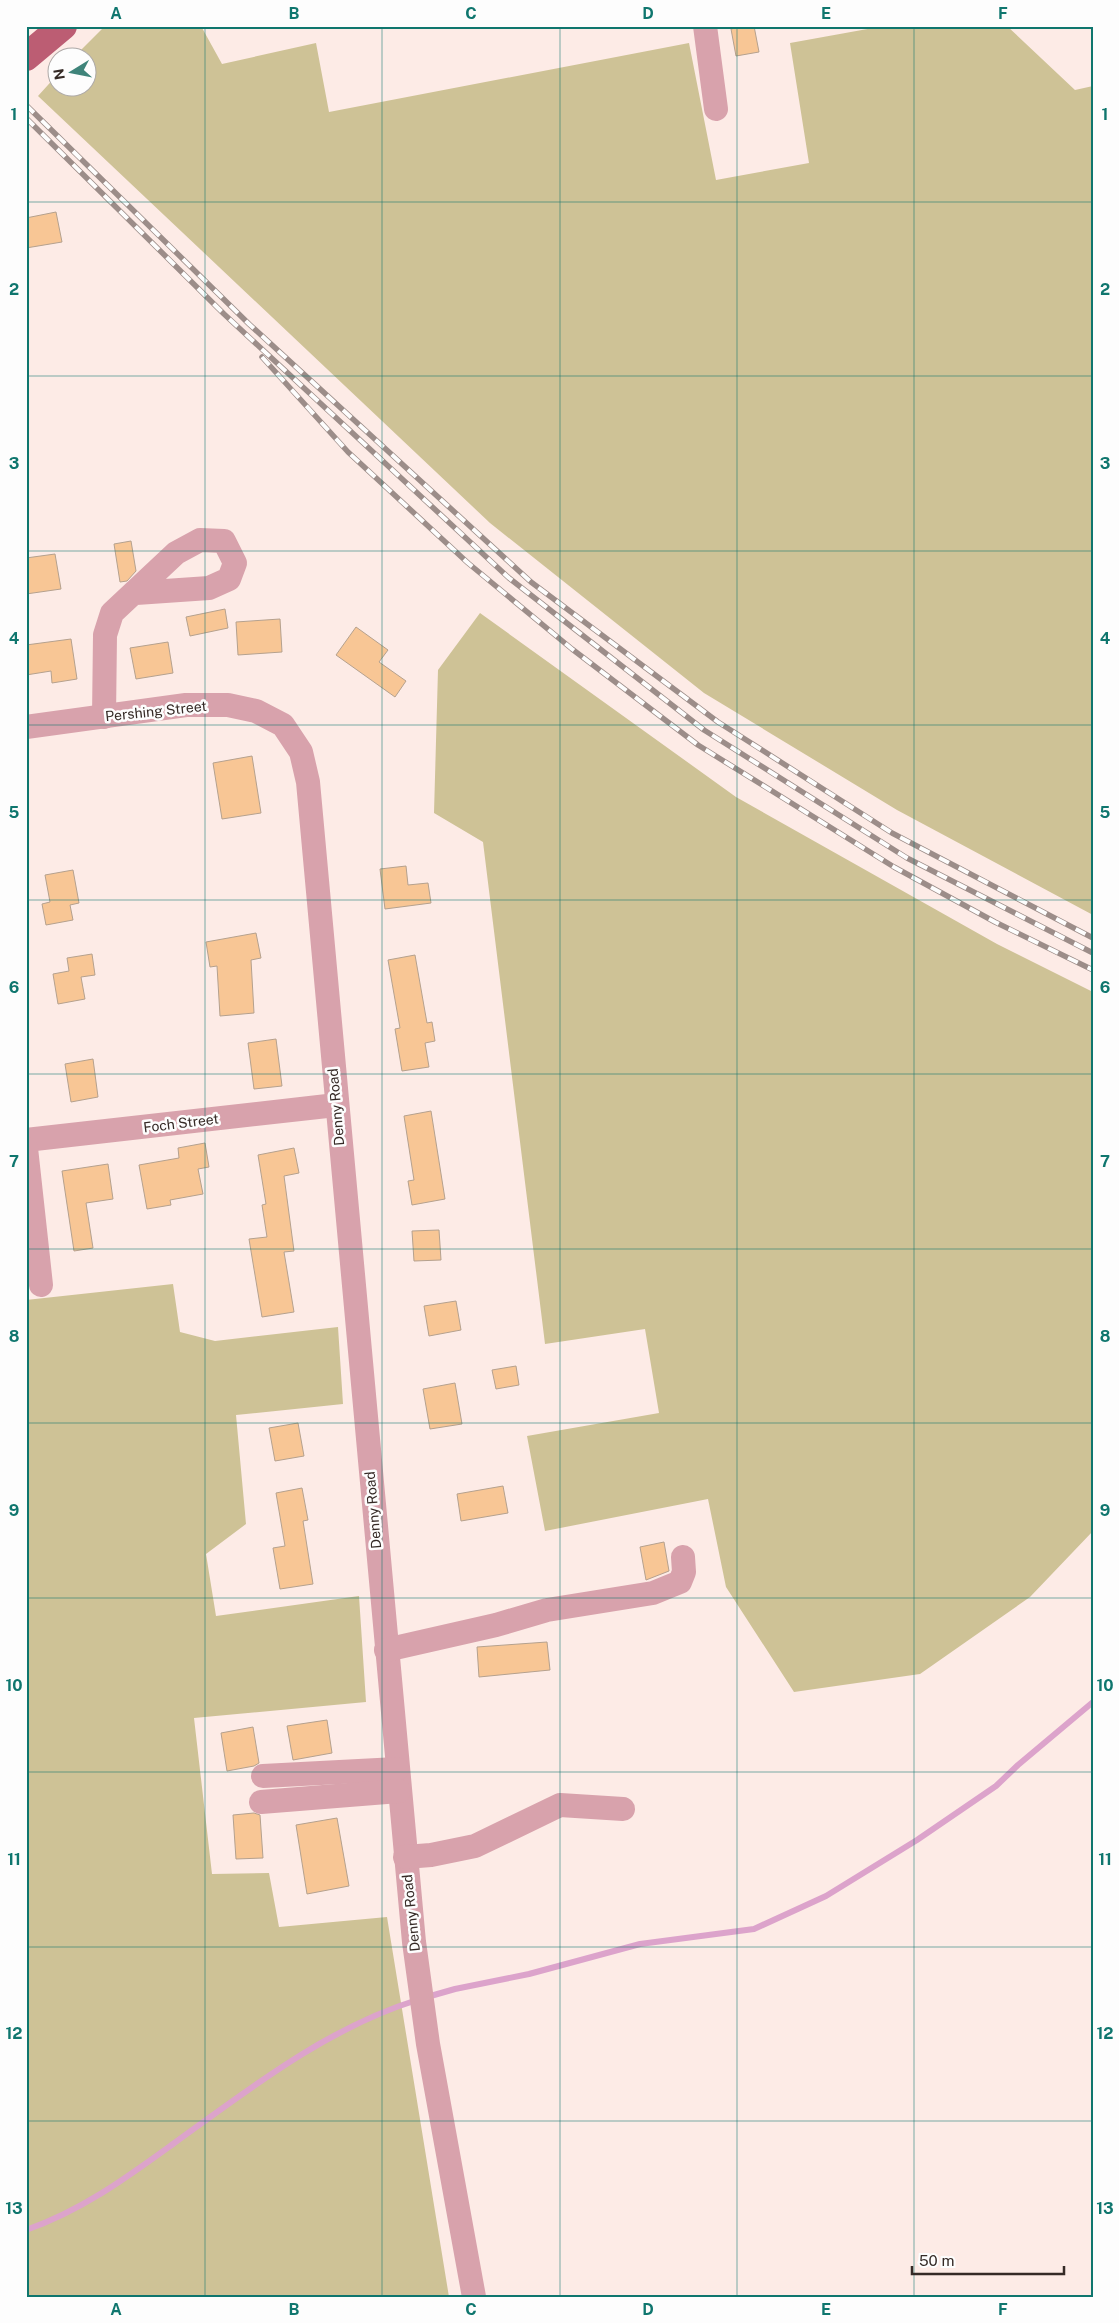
<svg xmlns="http://www.w3.org/2000/svg" width="1119" height="2323" font-family="'Public Sans',sans-serif">
	<rect width="100%" height="100%" fill="#fdebe6"/>
	<g fill="#cec296">
		<path d="M105,26h96l21,38 94,-21 13,69 360,-69 27,137 93,-17 -19,-120 94,-17h123l68,64 18,-4v829l-196,-105 -193,-117 -214,-170 -452,-427 19,-21 1,13h30v-30l-14,-1z"/>
		<path d="M480,613l256,184 261,147 96,48v539l-63,66 -110,77 -126,18 -68,-105 -18,-88 -163,32 -18,-95 132,-23 -14,-84 -100,15 -62,-502 -49,-29 4,-143z"/>
		<path d="M173,1284l7,48 35,9 123,-14 5,77 -107,11 10,109 -40,30 10,62 143,-20 7,106 -172,16 18,156 57,-1 10,54 108,-10 62,380h-423v-997z"/>
	</g>
	<g fill="none" stroke-linecap="round" stroke-linejoin="round">
		<g stroke="#dca3cb" stroke-width="6">
			<path d="M427,1997l28,-8 74,-15 111,-30 114,-15 72,-33 91,-56 79,-54 22,-21 75,-63"/>
			<path d="M26,2230c55,-19 100,-52 147,-86 76,-55 154,-116 244,-144"/>
		</g>
	</g>
	<g fill="#f8c695" stroke="#b5a18e">
		<path d="M745,26h9l5,26 -23,4 -5,-27z"/>
		<path d="M56,212l6,30 -36,6v-30z"/>
		<path d="M131,541l5,30 -9,10 -7,1 -6,-38z"/>
		<path d="M55,554l6,35 -35,5v-36z"/>
		<path d="M225,609l3,19 -38,8 -4,-19z"/>
		<path d="M280,619l2,33 -44,3 -2,-33z"/>
		<path d="M356,627l32,23 -9,12 27,19 -11,16 -59,-42z"/>
		<path d="M71,639l6,40 -25,4 -1,-12 -25,4v-30z"/>
		<path d="M168,642l5,31 -37,6 -6,-31z"/>
		<path d="M252,756l9,57 -39,6 -9,-56z"/>
		<path d="M406,866l2,19 20,-2 3,20 -46,6 -5,-40z"/>
		<path d="M73,870l6,33 -9,2 3,15 -27,5 -4,-21 8,-2 -5,-27z"/>
		<path d="M256,933l5,25 -10,2 3,53 -34,3 -3,-50 -7,1 -4,-25z"/>
		<path d="M92,954l3,21 -14,2 4,22 -27,5 -5,-30 16,-3 -2,-13z"/>
		<path d="M415,955l12,68 5,-1 3,19 -10,2 4,24 -27,4 -7,-42 5,-1 -12,-68z"/>
		<path d="M276,1039l6,47 -28,3 -6,-46z"/>
		<path d="M93,1059l5,38 -27,5 -6,-38z"/>
		<path d="M431,1111l14,88 -33,6 -4,-24 6,-1 -10,-64z"/>
		<path d="M205,1143l4,24 -11,2 5,25 -33,6 1,5 -24,4 -8,-44 40,-7 -1,-10z"/>
		<path d="M294,1148l5,25 -15,3 10,75 -10,1 10,60 -32,5 -13,-78 18,-2 -5,-32 4,-1 -8,-49z"/>
		<path d="M108,1164l5,35 -27,4 7,45 -19,3 -12,-80z"/>
		<path d="M439,1230l2,30 -27,1 -2,-30z"/>
		<path d="M456,1301l5,29 -32,6 -5,-30z"/>
		<path d="M516,1366l3,19 -23,4 -4,-19z"/>
		<path d="M455,1383l7,41 -32,5 -7,-40z"/>
		<path d="M298,1423l6,33 -29,5 -6,-33z"/>
		<path d="M503,1486l5,27 -47,8 -4,-27z"/>
		<path d="M302,1488l6,32 -5,1 10,63 -33,5 -7,-41 12,-2 -9,-53z"/>
		<path d="M664,1542l5,29 -23,9 -6,-33z"/>
		<path d="M547,1642l3,28 -71,7 -2,-30z"/>
		<path d="M327,1720l5,33 -39,7 -6,-34z"/>
		<path d="M253,1727l6,36 -5,3 -27,5 -6,-38z"/>
		<path d="M254,1813l6,2 3,43 -27,1 -3,-44z"/>
		<path d="M337,1818l12,68 -42,8 -11,-69z"/>
	</g>
	<g fill="none" stroke-linecap="round" stroke-linejoin="round">
		<g stroke="#d8a2ac" stroke-width="24">
			<path d="M705,26l11,83"/>
			<path d="M104,717l1,-82 7,-22 64,-60 24,-13 24,1 11,22 -6,16 -20,9 -73,5"/>
			<path d="M26,727l160,-22h42l28,6 27,14 18,27 7,30 106,1160 14,102 46,253"/>
			<path d="M26,1140l310,-35"/>
			<path d="M26,1148l15,137"/>
			<path d="M386,1650l110,-25 51,-15 106,-17 27,-11 4,-10 -1,-15"/>
			<path d="M263,1776l134,-7"/>
			<path d="M261,1802l138,-11"/>
			<path d="M405,1857l26,-2 44,-9 85,-41 63,4"/>
		</g>
		<path stroke="#bc5d73" stroke-width="28" d="M26,57l37,-31"/>
		<g stroke="#9c8d89" stroke-width="5.5">
			<g id="rail">
				<path d="M26,105l223,219 282,258 187,140 174,111 201,105"/>
				<path d="M26,118l198,196 285,264 195,152 203,128 186,95"/>
				<path d="M262,357l86,95 120,111 104,86 126,96 196,122 101,55 98,48"/>
			</g>
		</g>
		<use href="#rail" stroke="#fdfdfd" stroke-width="4" stroke-dasharray="11" stroke-linecap="butt"/>
	</g>
	<path fill="none" stroke="#0f766e" stroke-width="1" stroke-opacity="0.55" d="M205,26v2271M382,26v2271M560,26v2271M737,26v2271M914,26v2271M26,202h1067M26,376h1067M26,551h1067M26,725h1067M26,900h1067M26,1074h1067M26,1249h1067M26,1423h1067M26,1598h1067M26,1772h1067M26,1947h1067M26,2121h1067"/>
	<g text-anchor="middle" stroke-width="5" stroke-linejoin="round" paint-order="stroke">
		<g font-size="14" fill="#352a26" stroke="#fdfdfd">
			<text transform="translate(156 711) rotate(-6)" y="5">Pershing Street</text>
			<text transform="translate(336 1107) rotate(-95)" y="5">Denny Road</text>
			<text transform="translate(181 1123) rotate(-7)" y="5">Foch Street</text>
			<text transform="translate(373 1510) rotate(-95)" y="5">Denny Road</text>
			<text transform="translate(411 1913) rotate(-96)" y="5">Denny Road</text>
		</g>
	</g>
	<rect width="1119" height="2323" fill="none" stroke="#fdfdfd" stroke-width="55"/>
	<g transform="translate(72 72) rotate(260)"><circle r="24" fill="#fdfdfd" stroke="#ada9a7"/>
	<path d="M0-4L9 19L0 12L-9 19Z" fill="#3f847a"/>
	<text y="-8" font-size="14" font-weight="bold" text-anchor="middle" fill="#352a26">N</text>
	</g>
	<path d="M912 2266v8h152v-8" fill="none" stroke="#352a26" stroke-width="2.5"/>
	<text x="919" y="2266" font-size="15" fill="#352a26" stroke="#fdfdfd" stroke-width="4" paint-order="stroke">50 m</text>
	<rect x="28" y="28" width="1064" height="2268" fill="none" stroke="#0f766e" stroke-width="2"/>
	<g font-size="16" text-anchor="middle" font-weight="bold" fill="#0f766e">
		<text x="116" y="19">A</text>
		<text x="294" y="19">B</text>
		<text x="471" y="19">C</text>
		<text x="648" y="19">D</text>
		<text x="826" y="19">E</text>
		<text x="1003" y="19">F</text>
		<text x="14" y="120">1</text>
		<text x="1105" y="120">1</text>
		<text x="14" y="295">2</text>
		<text x="1105" y="295">2</text>
		<text x="14" y="469">3</text>
		<text x="1105" y="469">3</text>
		<text x="14" y="644">4</text>
		<text x="1105" y="644">4</text>
		<text x="14" y="818">5</text>
		<text x="1105" y="818">5</text>
		<text x="14" y="993">6</text>
		<text x="1105" y="993">6</text>
		<text x="14" y="1167">7</text>
		<text x="1105" y="1167">7</text>
		<text x="14" y="1342">8</text>
		<text x="1105" y="1342">8</text>
		<text x="14" y="1516">9</text>
		<text x="1105" y="1516">9</text>
		<text x="14" y="1691">10</text>
		<text x="1105" y="1691">10</text>
		<text x="14" y="1865">11</text>
		<text x="1105" y="1865">11</text>
		<text x="14" y="2039">12</text>
		<text x="1105" y="2039">12</text>
		<text x="14" y="2214">13</text>
		<text x="1105" y="2214">13</text>
		<text x="116" y="2315">A</text>
		<text x="294" y="2315">B</text>
		<text x="471" y="2315">C</text>
		<text x="648" y="2315">D</text>
		<text x="826" y="2315">E</text>
		<text x="1003" y="2315">F</text>
	</g>
</svg>
